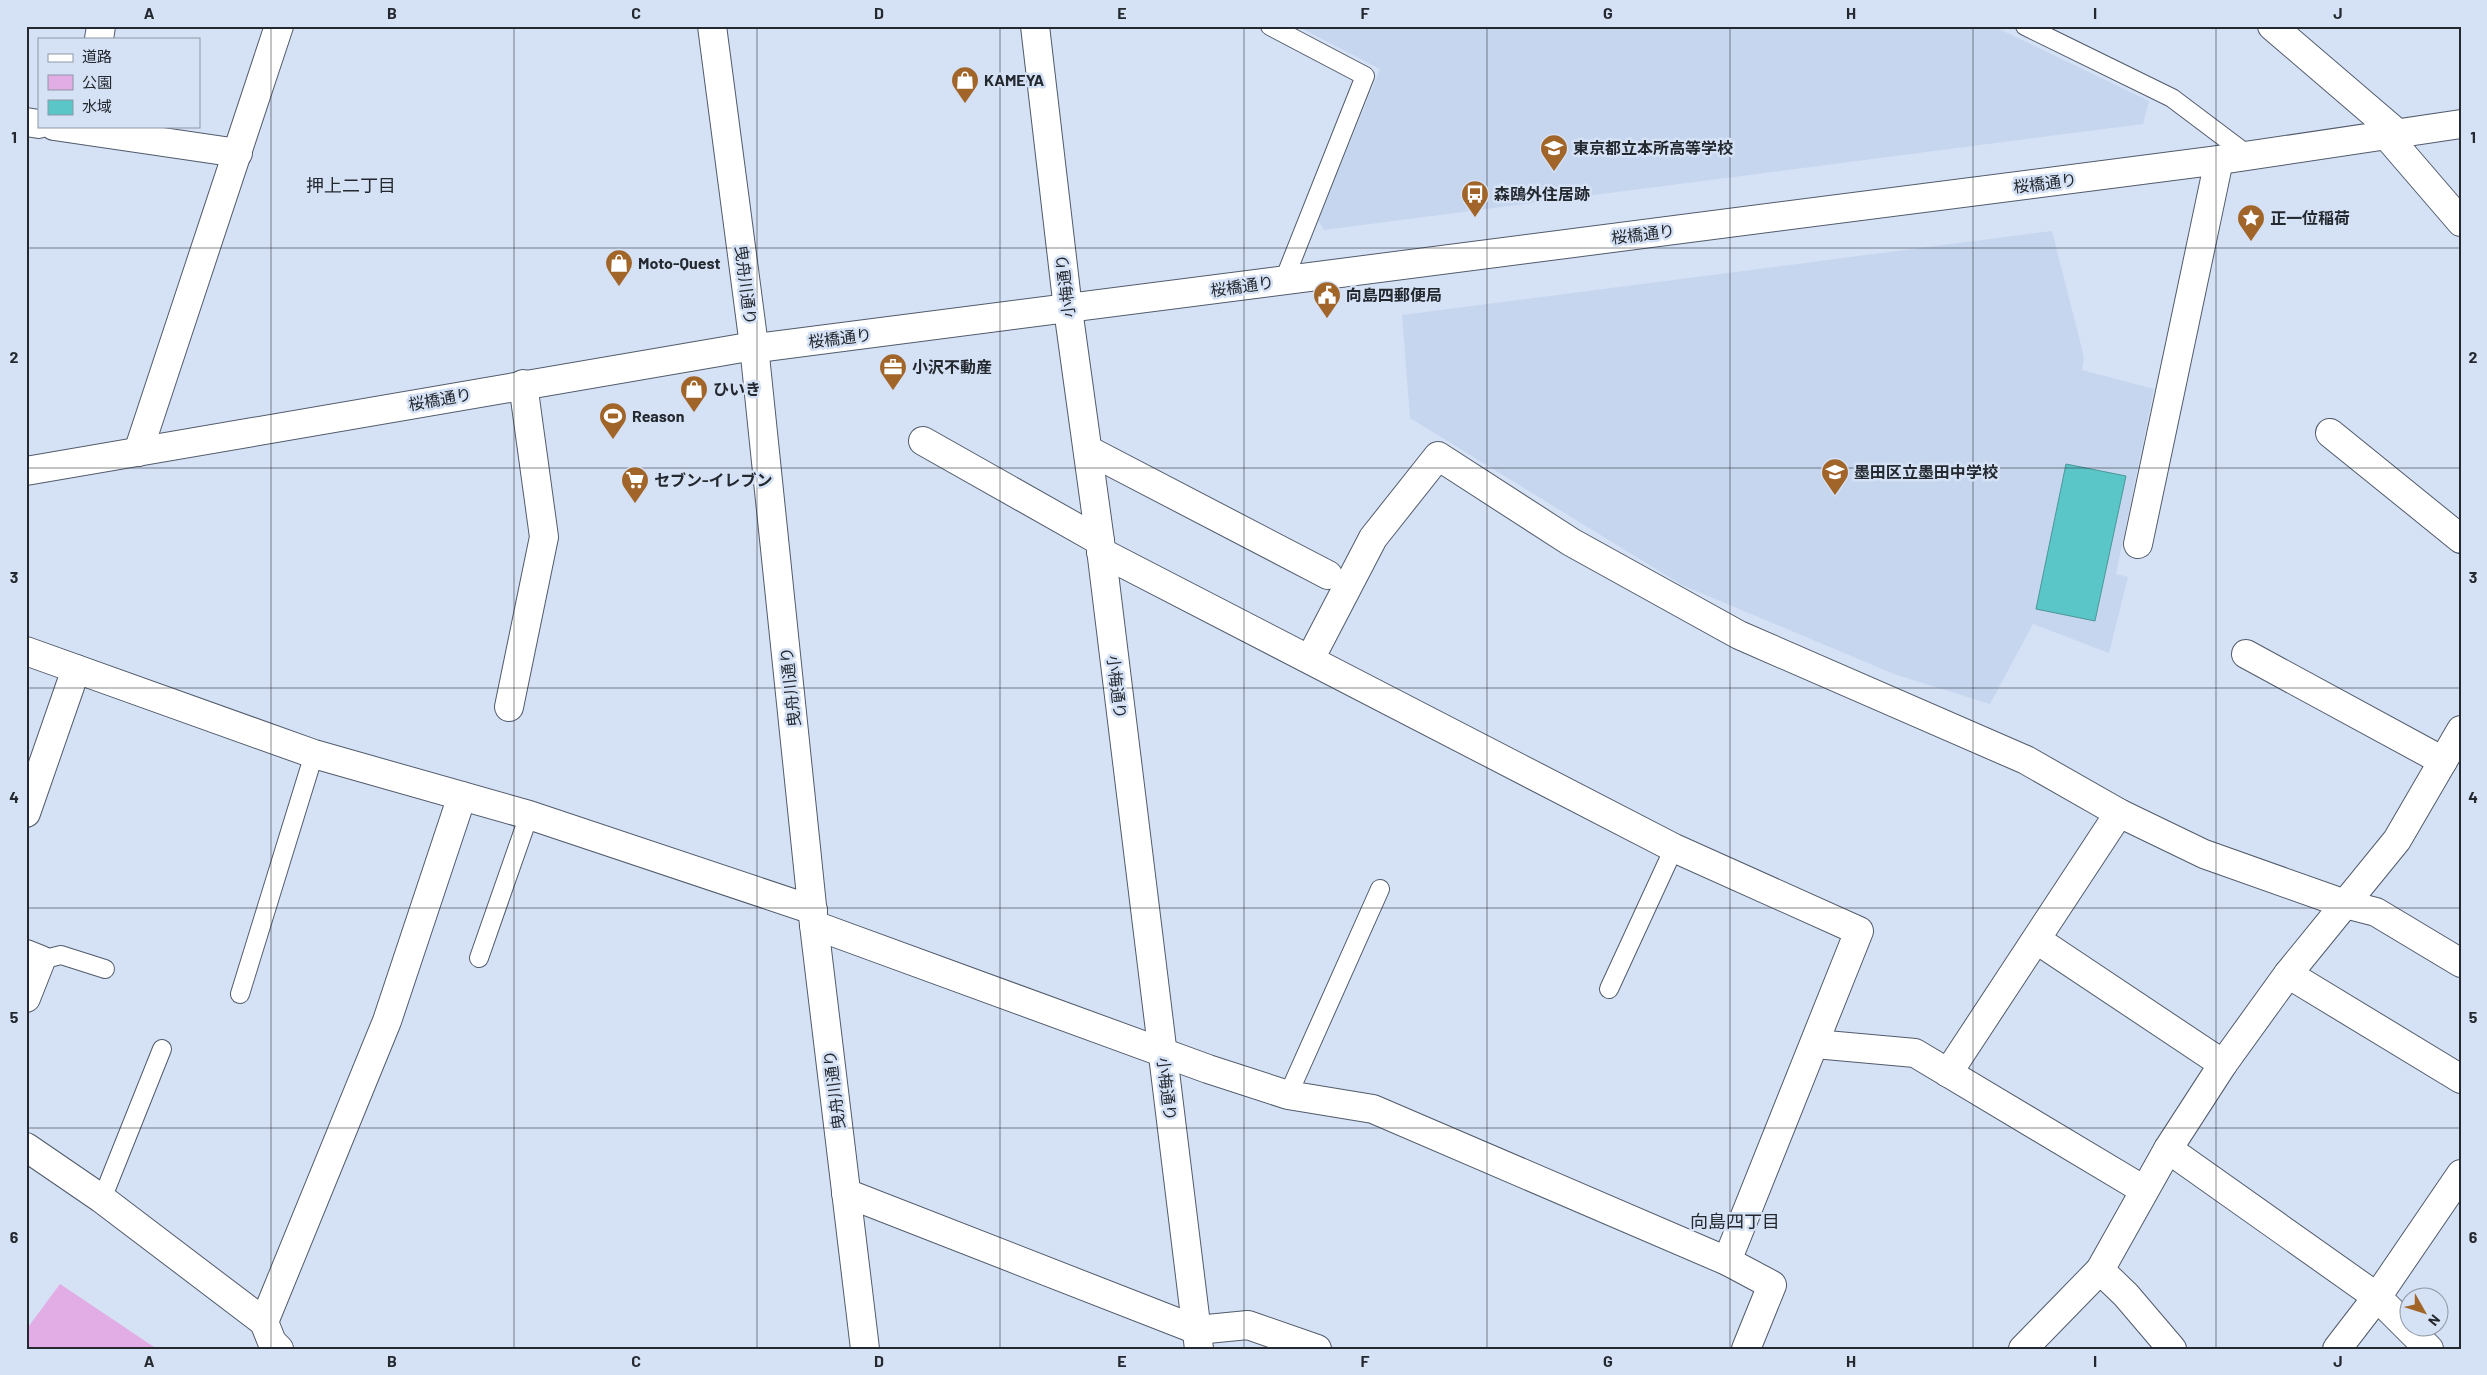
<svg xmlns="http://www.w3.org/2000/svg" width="2487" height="1375" font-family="Barlow,'Noto Sans JP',sans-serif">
	<rect width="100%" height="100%" fill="#d5e1f4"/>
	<g fill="#c7d6ef">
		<path d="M1297,26h696l156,75 -6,23 -819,106 -6,-10 62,-151z"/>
		<path d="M2052,231l32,126 -2,13 72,19 -38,185 12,3 -19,76 -76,-29 -43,80 -96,-30 -212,-89 -272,-167 -8,-103z"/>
	</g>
	<path fill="#e2ace4" d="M60,1284l97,65h-131v-19z"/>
	<path fill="#5ac6c7" stroke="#4a9799" d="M2066,464l60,12 -31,145 -59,-12z"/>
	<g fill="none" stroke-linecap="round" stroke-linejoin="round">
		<g stroke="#515b6b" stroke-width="20">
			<g id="service">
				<path d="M1270,26l95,50 -81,204"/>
				<path d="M2025,26l147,72 77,58"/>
				<path d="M479,958l50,-143"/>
				<path d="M41,960l20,-5 44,14"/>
				<path d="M1609,989l65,-141"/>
				<path d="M240,994l74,-240"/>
				<path d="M1288,1095l92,-206"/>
				<path d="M102,1199l60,-150"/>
			</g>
		</g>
		<g stroke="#515b6b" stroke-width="30">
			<g id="minor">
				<path d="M2272,26l126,108"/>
				<path d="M99,39l2,-13"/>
				<path d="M26,122l13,2"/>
				<path d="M54,126l184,27"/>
				<path d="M2387,136l74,86"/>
				<path d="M2330,433l131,106"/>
				<path d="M923,441l177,100"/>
				<path d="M1088,450l240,125"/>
				<path d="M138,452l141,-426"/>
				<path d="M2138,544l81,-384"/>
				<path d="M1101,552l573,296 185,83 -132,330"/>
				<path d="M26,651l288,103 215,61 284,95"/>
				<path d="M2246,654l197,107"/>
				<path d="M1310,659l63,-121 65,-82 133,86 168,93 287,125 93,53 85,41 141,50 31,8 85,51"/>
				<path d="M509,707l35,-170 -21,-153"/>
				<path d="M26,813l50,-144"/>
				<path d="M814,925l394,144 80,26 85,14 354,152 45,24 -26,64"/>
				<path d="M2037,940l186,124"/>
				<path d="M26,954l15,6 -15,38"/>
				<path d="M2288,974l173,105"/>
				<path d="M1815,1044l100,9 229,137"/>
				<path d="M1948,1073l171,-260"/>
				<path d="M26,1147l76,52 162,123 8,20 7,7"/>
				<path d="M2168,1149l209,148 52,52"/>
				<path d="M846,1193l351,137 51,-5 69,24"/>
				<path d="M2100,1270l26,25 46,54"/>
				<path d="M264,1322l123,-301 75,-225"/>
				<path d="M2023,1349l77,-79 68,-121 55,-85 65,-90 109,-134 64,-110"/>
				<path d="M2337,1349l40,-52 84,-123"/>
			</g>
		</g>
		<g stroke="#515b6b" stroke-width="30">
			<g id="tertiary">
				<path d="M712,26l42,320 60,579 51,424"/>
				<path d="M1035,26l33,283 32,232 99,808"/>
				<path d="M26,471l728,-125 11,1 1454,-187 242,-36"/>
			</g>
		</g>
		<use href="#service" stroke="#fff" stroke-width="18"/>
		<use href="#minor" stroke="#fff" stroke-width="28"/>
		<use href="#tertiary" stroke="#fff" stroke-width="28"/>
	</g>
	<path fill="none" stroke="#24282f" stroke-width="1" stroke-opacity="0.55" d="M271,26v1323M514,26v1323M757,26v1323M1000,26v1323M1244,26v1323M1487,26v1323M1730,26v1323M1973,26v1323M2216,26v1323M26,248h2435M26,468h2435M26,688h2435M26,908h2435M26,1128h2435"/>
	<defs>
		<g id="shop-pin" transform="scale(1.4375)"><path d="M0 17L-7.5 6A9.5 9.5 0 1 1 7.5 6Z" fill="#a26529" stroke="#d5e1f4"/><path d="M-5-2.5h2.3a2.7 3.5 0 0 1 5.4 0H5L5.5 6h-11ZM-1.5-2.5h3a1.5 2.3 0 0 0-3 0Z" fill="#fff"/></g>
		<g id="school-pin" transform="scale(1.4375)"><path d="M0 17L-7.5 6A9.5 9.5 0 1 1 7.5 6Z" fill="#a26529" stroke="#d5e1f4"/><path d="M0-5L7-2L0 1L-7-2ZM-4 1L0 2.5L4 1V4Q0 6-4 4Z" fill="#fff"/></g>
		<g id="bus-pin" transform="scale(1.4375)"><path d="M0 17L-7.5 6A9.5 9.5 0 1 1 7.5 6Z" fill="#a26529" stroke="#d5e1f4"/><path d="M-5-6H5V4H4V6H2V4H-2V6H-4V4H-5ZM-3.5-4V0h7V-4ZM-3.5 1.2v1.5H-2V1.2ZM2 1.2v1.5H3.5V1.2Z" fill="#fff"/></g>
		<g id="sight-pin" transform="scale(1.4375)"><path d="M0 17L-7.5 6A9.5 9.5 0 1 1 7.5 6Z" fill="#a26529" stroke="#d5e1f4"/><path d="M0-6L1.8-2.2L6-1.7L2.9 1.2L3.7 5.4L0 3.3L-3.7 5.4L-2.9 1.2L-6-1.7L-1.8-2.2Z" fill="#fff"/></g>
		<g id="civic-pin" transform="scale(1.4375)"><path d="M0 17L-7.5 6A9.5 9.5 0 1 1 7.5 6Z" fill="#a26529" stroke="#d5e1f4"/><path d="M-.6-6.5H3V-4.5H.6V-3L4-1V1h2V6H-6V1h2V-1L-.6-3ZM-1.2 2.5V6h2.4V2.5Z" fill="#fff"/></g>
		<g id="office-pin" transform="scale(1.4375)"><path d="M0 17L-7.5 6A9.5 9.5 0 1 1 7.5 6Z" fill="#a26529" stroke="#d5e1f4"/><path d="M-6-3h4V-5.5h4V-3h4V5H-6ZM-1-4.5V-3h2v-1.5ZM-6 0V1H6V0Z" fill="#fff"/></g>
		<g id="stadium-pin" transform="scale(1.4375)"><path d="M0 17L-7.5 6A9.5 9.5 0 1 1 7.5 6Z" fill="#a26529" stroke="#d5e1f4"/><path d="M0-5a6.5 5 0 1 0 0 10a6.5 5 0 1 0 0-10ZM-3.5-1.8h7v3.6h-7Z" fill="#fff"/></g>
		<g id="supermarket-pin" transform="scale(1.4375)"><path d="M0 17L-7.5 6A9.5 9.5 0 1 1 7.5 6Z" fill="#a26529" stroke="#d5e1f4"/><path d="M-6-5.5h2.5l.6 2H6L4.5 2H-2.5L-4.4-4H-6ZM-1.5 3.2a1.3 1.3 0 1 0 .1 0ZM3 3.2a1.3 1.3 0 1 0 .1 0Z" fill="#fff"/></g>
	</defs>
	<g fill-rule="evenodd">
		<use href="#shop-pin" x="965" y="80"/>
		<use href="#school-pin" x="1554" y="148"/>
		<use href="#bus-pin" x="1475" y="194"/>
		<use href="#sight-pin" x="2251" y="218"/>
		<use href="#shop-pin" x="619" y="263"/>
		<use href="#civic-pin" x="1327" y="295"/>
		<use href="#office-pin" x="893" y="367"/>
		<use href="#shop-pin" x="694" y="389"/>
		<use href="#stadium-pin" x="613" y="416"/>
		<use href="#school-pin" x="1835" y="472"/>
		<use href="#supermarket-pin" x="635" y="480"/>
	</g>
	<g text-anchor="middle" stroke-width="5" stroke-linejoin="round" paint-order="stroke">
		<g font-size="16" font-weight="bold" fill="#24282f" stroke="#d5e1f4" text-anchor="start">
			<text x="984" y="86">KAMEYA</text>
			<text x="1573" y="154">東京都立本所高等学校</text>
			<text x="1494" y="200">森鴎外住居跡</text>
			<text x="2270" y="224">正一位稲荷</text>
			<text x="638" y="269">Moto-Quest</text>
			<text x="1346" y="301">向島四郵便局</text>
			<text x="912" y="373">小沢不動産</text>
			<text x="713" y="395">ひいき</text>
			<text x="632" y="422">Reason</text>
			<text x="1854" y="478">墨田区立墨田中学校</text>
			<text x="654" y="486">セブン-イレブン</text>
		</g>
		<g font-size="16" fill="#24282f" stroke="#d5e1f4">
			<text transform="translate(2045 183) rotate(-7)" y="6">桜橋通り</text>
			<text transform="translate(1643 234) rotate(-7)" y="6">桜橋通り</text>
			<text transform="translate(746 285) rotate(83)" y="6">曳舟川通り</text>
			<text transform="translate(1065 286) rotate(-97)" y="6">小梅通り</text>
			<text transform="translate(1242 286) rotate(-8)" y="6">桜橋通り</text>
			<text transform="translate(840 338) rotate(-7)" y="6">桜橋通り</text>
			<text transform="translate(440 399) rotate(-10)" y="6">桜橋通り</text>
			<text transform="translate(790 687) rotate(-96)" y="6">曳舟川通り</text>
			<text transform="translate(1117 687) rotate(83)" y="6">小梅通り</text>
			<text transform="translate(1167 1089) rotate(83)" y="6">小梅通り</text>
			<text transform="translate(834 1090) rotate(-97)" y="6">曳舟川通り</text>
		</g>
		<g font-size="18" fill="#24282f" stroke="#d5e1f4">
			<text x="351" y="192">押上二丁目</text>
			<text x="1735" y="1228">向島四丁目</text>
		</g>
	</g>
	<rect width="2487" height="1375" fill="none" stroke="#d5e1f4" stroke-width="55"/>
	<rect x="38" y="38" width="162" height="90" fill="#d5e1f4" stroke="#8e97a5"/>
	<rect x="48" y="54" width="25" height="8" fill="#ffffff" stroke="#8e97a5"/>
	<text x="82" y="62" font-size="15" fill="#24282f">道路</text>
	<rect x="48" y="75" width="25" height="15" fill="#e2ace4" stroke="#8e97a5"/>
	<text x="82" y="88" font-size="15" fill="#24282f">公園</text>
	<rect x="48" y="100" width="25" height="15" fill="#5ac6c7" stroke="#8e97a5"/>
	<text x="82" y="112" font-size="15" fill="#24282f">水域</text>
	<g transform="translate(2424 1312) rotate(129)"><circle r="24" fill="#d5e1f4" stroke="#8e97a5"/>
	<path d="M0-4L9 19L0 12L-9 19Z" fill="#a26529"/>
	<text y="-8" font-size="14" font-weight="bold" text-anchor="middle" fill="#24282f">N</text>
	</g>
	<rect x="28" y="28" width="2432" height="1320" fill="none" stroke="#24282f" stroke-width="2"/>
	<g font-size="16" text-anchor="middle" font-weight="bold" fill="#24282f">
		<text x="149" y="19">A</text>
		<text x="392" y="19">B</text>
		<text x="636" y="19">C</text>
		<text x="879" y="19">D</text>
		<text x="1122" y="19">E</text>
		<text x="1365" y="19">F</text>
		<text x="1608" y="19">G</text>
		<text x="1851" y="19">H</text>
		<text x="2095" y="19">I</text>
		<text x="2338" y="19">J</text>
		<text x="14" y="143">1</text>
		<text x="2473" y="143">1</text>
		<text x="14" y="363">2</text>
		<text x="2473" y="363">2</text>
		<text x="14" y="583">3</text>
		<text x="2473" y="583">3</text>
		<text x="14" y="803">4</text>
		<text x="2473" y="803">4</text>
		<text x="14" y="1023">5</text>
		<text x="2473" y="1023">5</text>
		<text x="14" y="1243">6</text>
		<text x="2473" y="1243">6</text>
		<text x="149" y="1367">A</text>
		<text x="392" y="1367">B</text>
		<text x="636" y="1367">C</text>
		<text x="879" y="1367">D</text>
		<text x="1122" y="1367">E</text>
		<text x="1365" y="1367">F</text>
		<text x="1608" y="1367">G</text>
		<text x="1851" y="1367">H</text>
		<text x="2095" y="1367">I</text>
		<text x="2338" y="1367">J</text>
	</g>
</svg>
